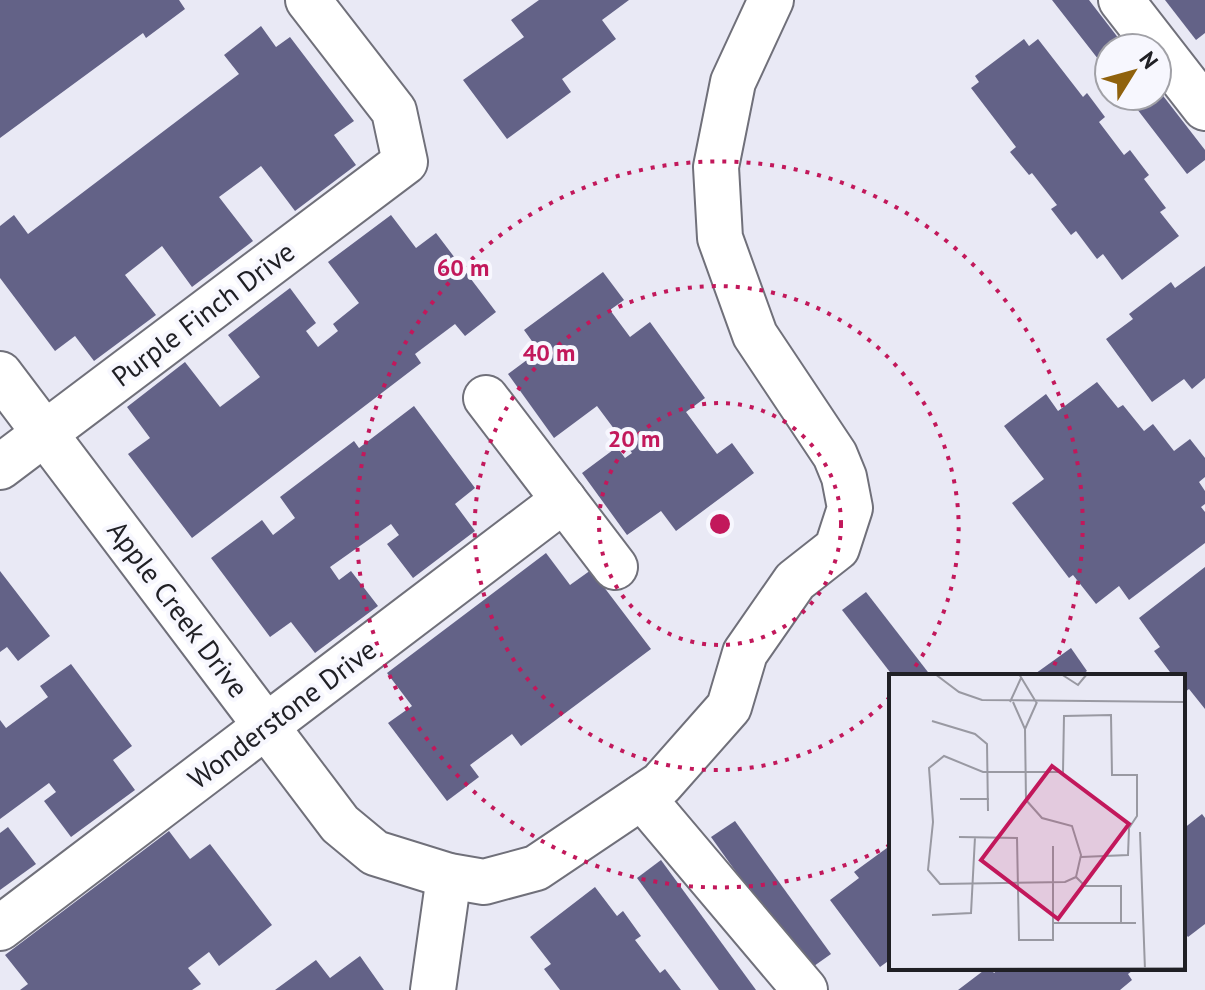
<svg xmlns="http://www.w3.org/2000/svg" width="1205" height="990" font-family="'PT Sans',sans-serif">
	<rect width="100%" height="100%" fill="#e9e9f5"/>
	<g fill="#636287">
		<path d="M0,0h179l6,9 -39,29 -3,-5 -143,105z"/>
		<path d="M539,0h90l-27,20 14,19 -54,40 9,13 -64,47 -44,-59 61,-43 -13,-17z"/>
		<path d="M1052,0h37l37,48h-17v25z"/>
		<path d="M1165,0h40v33l-9,7z"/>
		<path d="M261,26l15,21 14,-10 64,84 -20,14 22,30 -61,46 -34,-45 -42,31 34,44 -61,46 -30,-41 -37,29 31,40 -62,46 -19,-25 -20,15 -55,-73v-52l14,-11 14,19 211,-160 -15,-19z"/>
		<path d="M1024,39l5,7 9,-7 45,58 4,-4 18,24 -6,5 25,33 6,-5 19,25 -5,4 22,29 -6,4 19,24 -57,44 -19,-26 -6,5 -21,-28 -5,4 -20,-26 6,-4 -25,-32 -3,2 -19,-23 6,-5 -45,-59 8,-6 -4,-6z"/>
		<path d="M1157,88l48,62v10l-18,14 -60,-78h30z"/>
		<path d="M391,215l25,33 20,-15 60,79 -31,24 -10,-12 -40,30 6,9 -229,175 -64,-84 22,-16 -23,-31 58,-45 35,45 40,-30 -32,-42 62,-47 26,35 -10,8 12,16 20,-16 -5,-7 26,-21 -31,-41z"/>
		<path d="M1205,266v112l-13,11 -8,-10 -32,23 -46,-63 27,-20 -4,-5 42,-32 4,6z"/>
		<path d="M603,272l21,28 -14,10 20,27 20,-15 55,76 -19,14 31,42 15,-11 22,30 -78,58 -15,-20 -34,24 -45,-62 35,-26 8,11 7,-5 -35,-47 -43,32 -46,-64 31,-23 -15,-21z"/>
		<path d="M1097,382l21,26 5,-3 21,26 9,-7 21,27 16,-12 15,19v19l-6,5 6,9v13l-4,3 4,5v31l-76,57 -10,-14 -23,18 -23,-29 -4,3 -57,-75 32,-24 -40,-53 42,-32 12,17z"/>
		<path d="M414,406l61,82 -20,16 20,27 -62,47 -26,-34 12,-9 -8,-11 -61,43 9,13 12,-9 27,35 -63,47 -24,-31 -21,15 -59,-79 51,-38 11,15 22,-17 -15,-21 74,-56 5,7z"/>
		<path d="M546,553l24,32 21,-15 60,79 -130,97 -9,-12 -42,31 9,12 -32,24 -59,-78 24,-17 -25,-33z"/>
		<path d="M1205,567v142l-16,-20 -4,3 -2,-3v-13h-10l-19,-25 6,-4 -21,-29z"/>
		<path d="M0,571l50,65 -32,25 -11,-14 -7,5z"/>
		<path d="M866,592l65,84h-38l-51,-66z"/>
		<path d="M1071,648l16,23 -7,5h-48z"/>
		<path d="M71,664l61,82 -19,14 22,30 -64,47 -27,-36 12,-9 -7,-9 -49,36v-99l6,8 42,-31 -8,-11z"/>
		<path d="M1202,814l3,4v106l-17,13 -5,-6v-102z"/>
		<path d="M735,821l96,133 -24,17 -96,-134z"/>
		<path d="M8,827l28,37 -36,26v-57z"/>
		<path d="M169,831l21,28 20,-15 62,81 -53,41 -10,-14 -21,16 13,16 -9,6h-172l8,-6 -23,-29z"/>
		<path d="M891,845v114l-11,8 -50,-67 29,-22 -5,-6z"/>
		<path d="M661,860l95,130h-37l-82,-112z"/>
		<path d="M595,887l22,29 6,-5 18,25 -6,4 25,33 5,-4 16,21h-121l-16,-21 7,-5 -21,-27z"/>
		<path d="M360,956l24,34h-109l41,-30 14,18z"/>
		<path d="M987,968h3l4,5 6,-5h136l-8,6 4,6 -12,10h-162z"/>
	</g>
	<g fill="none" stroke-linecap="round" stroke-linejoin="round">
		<g stroke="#70707a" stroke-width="48">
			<g id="minor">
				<path d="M1121,0l84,108"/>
				<path d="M0,374l340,450 35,29 74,23 35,6 52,-14 125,-84 68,-77 16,-54 50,-72 42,-33 13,-40 -6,-31 -9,-22 -80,-120 -35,-97 -4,-71 17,-85 38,-82"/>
				<path d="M486,398l129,169"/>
				<path d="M0,467l405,-305 -11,-51 -86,-111"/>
				<path d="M642,797l163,193"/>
				<path d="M0,928l564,-428"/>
				<path d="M433,990l16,-114"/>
			</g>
		</g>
		<use href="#minor" stroke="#fff" stroke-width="44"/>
	</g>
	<g fill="none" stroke="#c2185b" stroke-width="4" stroke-dasharray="4 8">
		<circle cx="720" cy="524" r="121"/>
		<path d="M890 697A242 242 0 1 1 909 675"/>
		<path d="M890 845A363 363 0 1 1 1050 675"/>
	</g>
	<g text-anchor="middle" stroke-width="8" stroke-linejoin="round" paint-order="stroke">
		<g font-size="28" fill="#202025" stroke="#f7f7fe">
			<text transform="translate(203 314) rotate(-37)" y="10">Purple Finch Drive</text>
			<text transform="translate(178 609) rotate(53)" y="10">Apple Creek Drive</text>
			<text transform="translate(282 714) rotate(-37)" y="10">Wonderstone Drive</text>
		</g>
	</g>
	<g transform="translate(889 674)">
		<rect width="296" height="296" fill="#e9e9f5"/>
		<path fill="none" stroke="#9999a2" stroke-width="2" d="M46,0l24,18 23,8 203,2M130,0l17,28M172,0l17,11 9,-11M121,28l11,-24M124,28l12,27 1,71 16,18 30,8 9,29 -5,22M43,47l43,13 12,10 1,67M136,55l12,-27M71,125h29M251,158l5,138M70,163l58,1 2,102h34v-94M187,203l-11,5 -125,2 -12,-14 5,-48 -4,-54 15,-12 39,16h80l1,-56 47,-1 1,60h25v41l-8,12 -1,27 -47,2M187,203l9,9h36v37M43,241l39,-2 4,-76M164,249h83M0,295l296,-1"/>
		<path fill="#c2185b" fill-opacity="0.15" stroke="#c2185b" stroke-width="4" d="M163,92l77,58 -71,95 -77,-59z"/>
		<rect width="296" height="296" fill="none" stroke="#202025" stroke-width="4"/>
	</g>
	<circle cx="720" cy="524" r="12" fill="#c2185b" stroke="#f7f7fe" stroke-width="4"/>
	<g font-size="24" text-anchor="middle" font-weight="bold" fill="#c2185b" stroke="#f7f7fe" stroke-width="8" stroke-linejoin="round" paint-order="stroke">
		<text x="463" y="276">60 m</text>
		<text x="549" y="361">40 m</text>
		<text x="634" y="447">20 m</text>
	</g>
	<g transform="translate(1133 72) rotate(53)"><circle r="38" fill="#f7f7fe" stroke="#a1a1a7" stroke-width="2"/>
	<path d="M0-6L14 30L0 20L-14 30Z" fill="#90620d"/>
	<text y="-12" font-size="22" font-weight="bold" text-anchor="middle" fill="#202025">N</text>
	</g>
</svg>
